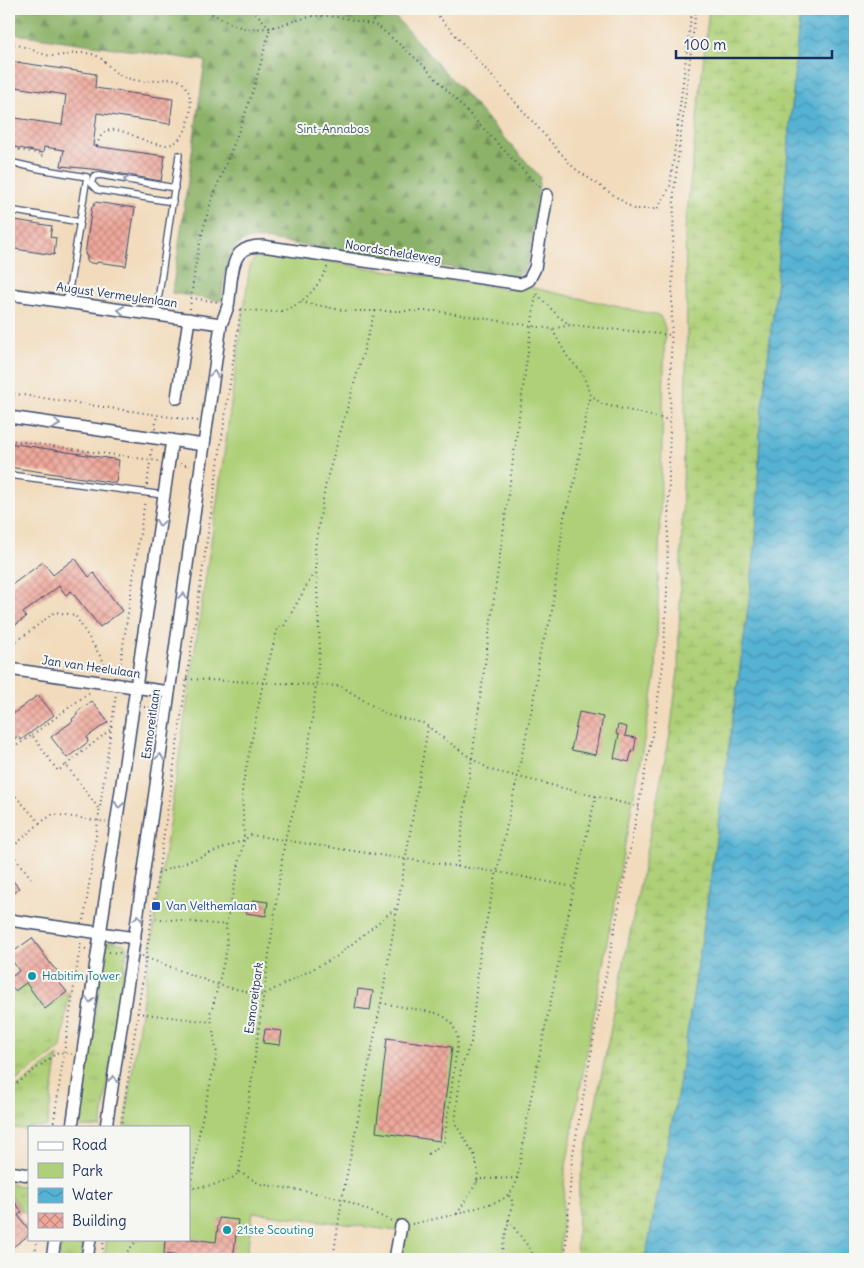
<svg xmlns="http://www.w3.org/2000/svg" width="864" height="1268" font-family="Delius,sans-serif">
	<defs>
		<pattern id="grass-tufts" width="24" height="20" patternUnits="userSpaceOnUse" patternTransform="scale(1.25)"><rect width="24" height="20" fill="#afd078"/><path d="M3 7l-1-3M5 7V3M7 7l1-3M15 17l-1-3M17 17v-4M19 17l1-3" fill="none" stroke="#96b36a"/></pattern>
		<pattern id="forest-firs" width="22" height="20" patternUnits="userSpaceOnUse" patternTransform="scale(1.25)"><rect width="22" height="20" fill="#8bb268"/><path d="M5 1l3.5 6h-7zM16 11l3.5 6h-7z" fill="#719159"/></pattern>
		<pattern id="wetland-marsh" width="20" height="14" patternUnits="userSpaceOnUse" patternTransform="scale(1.25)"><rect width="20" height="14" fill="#afd078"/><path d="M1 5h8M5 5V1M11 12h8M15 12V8" fill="none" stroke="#96b36a"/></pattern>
		<pattern id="water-waves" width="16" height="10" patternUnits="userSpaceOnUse" patternTransform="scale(1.25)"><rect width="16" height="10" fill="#55b2d3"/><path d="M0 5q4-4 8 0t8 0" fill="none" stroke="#4691ae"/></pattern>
		<pattern id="building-cross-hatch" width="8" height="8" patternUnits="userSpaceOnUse" patternTransform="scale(1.25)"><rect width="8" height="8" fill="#efa89b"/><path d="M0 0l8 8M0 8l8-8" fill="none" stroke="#c18982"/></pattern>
	</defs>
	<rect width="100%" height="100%" fill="#f6f6f2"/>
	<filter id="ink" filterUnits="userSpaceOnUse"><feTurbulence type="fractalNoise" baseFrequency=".02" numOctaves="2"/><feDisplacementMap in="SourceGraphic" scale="10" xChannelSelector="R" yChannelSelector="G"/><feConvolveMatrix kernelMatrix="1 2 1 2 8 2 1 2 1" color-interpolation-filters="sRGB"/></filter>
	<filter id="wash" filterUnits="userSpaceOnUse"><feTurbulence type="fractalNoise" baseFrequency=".0096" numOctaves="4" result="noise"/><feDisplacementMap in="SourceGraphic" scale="20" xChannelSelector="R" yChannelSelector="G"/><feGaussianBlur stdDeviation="1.12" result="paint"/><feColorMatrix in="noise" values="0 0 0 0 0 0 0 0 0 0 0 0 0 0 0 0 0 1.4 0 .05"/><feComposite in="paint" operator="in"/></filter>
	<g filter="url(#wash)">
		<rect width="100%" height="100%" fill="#f2dbbc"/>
		<g fill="url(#grass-tufts)" stroke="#65806b">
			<path d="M111,941l14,3 2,6 -26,177h-22l26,-180 3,-5z"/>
			<path d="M26,983l19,26 21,-17h3l-8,56 -52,38v-94l3,1z"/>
			<path d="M58,1056l-11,71h-18v3l-20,-3v-34z"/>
			<path d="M9,1184l20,3v25h-6l-14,-20z"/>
			<path d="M62,1239h22l-3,20h-22z"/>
		</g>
		<path fill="url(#forest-firs)" stroke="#537063" d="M9,9h379l152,168 -12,85c-3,9 -6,13 -16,15l-255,-39c-33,2 -32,37 -36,63l-49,-8 33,-232 -196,-28z"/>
		<path fill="url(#wetland-marsh)" stroke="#65806b" d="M709,9h91l-23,271 -17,148 -4,113 -10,83 -42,301 -26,166 -33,168h-69l3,-72 91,-453 8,-63 9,-335 -2,-106z"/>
		<path fill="#afd078" stroke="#65806b" d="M264,252l251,38 14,-3 131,29 5,12 -9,347 -91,496 -5,88h-158l3,-27 -152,-20 -7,47h-142l3,-20h82v-112h-65l102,-686 23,-170c2,-10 5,-14 15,-19z"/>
		<path fill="url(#water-waves)" stroke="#387098" d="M800,9h55v1250h-210l33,-168 26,-166 42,-301 10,-83 4,-113 17,-148z"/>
		<g id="blocks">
			<g fill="url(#building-cross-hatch)">
				<path d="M9,61l87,13 -1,14 78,11 -3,25 -73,-11 -4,33 72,10 -4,25 -60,-11 -40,-4 3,-16 -20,-3 -1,6 -34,-7v-29l53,8 4,-30 -57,-9z"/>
				<path d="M95,202l40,6 -9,58 -29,-4 -1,2 -9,-2v-6l-2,-1 7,-49h2z"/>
				<path d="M9,219l43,7 -2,11 6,1 -2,17 -45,-7z"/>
				<path d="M9,443l110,17 -3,23 -107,-16z"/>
				<path d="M75,558l14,19 5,-4 28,38 -22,16 -29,-36 -5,4 -7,-9 -36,27 3,4 -17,13v-43l34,-25 10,13z"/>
				<path d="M38,695l16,20 -33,25 -3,-4 -9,7v-26z"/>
				<path d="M92,701l16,21 -21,15 1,5 -21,16 -16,-21 22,-16 -1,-2 5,-4v-3z"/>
				<path d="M579,712l24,5 -7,38 -25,-5z"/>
				<path d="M618,725l9,2 -2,9 11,2 -2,13 -2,-1 -3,12 -15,-4 5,-23 -3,-1z"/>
				<path d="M9,876l10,12 -10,9z"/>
				<path d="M253,900l15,2 -2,14 -20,-3 2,-10 4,1z"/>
				<path d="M32,938l21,29 6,5 -5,4 13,16 -22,17 -19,-26 -11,8 -6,-9v-3l10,-8 -10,-16z"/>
				<path d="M358,989l15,2 -3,19 -15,-2z"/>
				<path d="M265,1029l17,2 -2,14 -17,-2z"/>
				<path d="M387,1038l65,9 -12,94 -64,-9z"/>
				<path d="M9,1194l13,18 -4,3 11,15v5l-20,15z"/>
				<path d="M219,1218l19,2 -5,39h-27l-42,-5 1,-15h28l23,3z"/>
			</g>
		</g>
	</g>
	<g filter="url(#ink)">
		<use href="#blocks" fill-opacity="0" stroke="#3b496c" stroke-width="1"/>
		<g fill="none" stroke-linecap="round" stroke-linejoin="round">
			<g stroke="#3b496c" stroke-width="8">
				<g id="service">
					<path d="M9,162l31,7 47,8 -20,125"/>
					<path d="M173,202l-75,-12 -7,-7 3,-7 6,-1 75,13"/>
					<path d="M9,210l71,12"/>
					<path d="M156,315l23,-160"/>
					<path d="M9,475l155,20"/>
				</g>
			</g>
			<g stroke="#3b496c" stroke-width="14">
				<g id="minor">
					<path d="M9,294l212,30"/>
					<path d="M177,398l12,-79"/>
					<path d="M9,417l195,28"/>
					<path d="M9,669l160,23"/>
					<path d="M9,920l126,18"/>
					<path d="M72,1127l100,-687"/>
					<path d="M106,1127l26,-172 89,-631c3,-6 5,-12 7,-18 3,-15 2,-43 12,-53 6,-6 14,-7 22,-7l259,38 8,-4 6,-12 12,-73"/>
					<path d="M9,1172l20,3"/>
					<path d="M52,1259l3,-20"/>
					<path d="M87,1259l3,-20"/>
					<path d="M395,1259l6,-33"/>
				</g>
			</g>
			<g stroke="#3b496c" stroke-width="2" stroke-dasharray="1 4" stroke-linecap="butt">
				<path d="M18,9l17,2 16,-2"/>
				<path d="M203,9l27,14 15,6 25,-1 42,-12h17l16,2 33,8 42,36 120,126"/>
				<path d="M252,9l18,19"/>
				<path d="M363,9l13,15"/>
				<path d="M432,9l142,159 60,41h23l13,-22 22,-178"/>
				<path d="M9,45c11,-3 30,10 43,11 15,0 31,-7 45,0 12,7 15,18 30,22 7,2 16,4 23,3 10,0 20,-5 30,0 16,10 12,42 1,56 -21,27 -64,-24 -80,-1 -2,2 -3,7 -4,10"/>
				<path d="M9,148l33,6 -1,6"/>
				<path d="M11,202l3,-17 -1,-15"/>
				<path d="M537,294l21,22 12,9"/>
				<path d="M191,298l27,4"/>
				<path d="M301,302l46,9h89l116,18 18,-4 101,10"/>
				<path d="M190,309c3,-30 7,-58 15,-86 8,-32 23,-62 34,-93 13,-33 22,-67 31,-102"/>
				<path d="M241,309c12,1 27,4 40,2 22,-5 39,-26 47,-46"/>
				<path d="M9,393l189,28"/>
				<path d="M590,394l12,10 67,16"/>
				<path d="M155,429l2,-14"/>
				<path d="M9,440l149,21"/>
				<path d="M180,464l10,2"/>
				<path d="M147,485l5,-37"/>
				<path d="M9,647l46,-35 20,3 35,57"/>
				<path d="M119,673l26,-173"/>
				<path d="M187,679l154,7 46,29 36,8 49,36 19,11 148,37"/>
				<path d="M144,707l13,2"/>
				<path d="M32,735l58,-43"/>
				<path d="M9,751l23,-16 26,36 8,-6 33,44"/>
				<path d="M66,765l45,-36"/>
				<path d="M9,789l31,34 13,-9 53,8"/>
				<path d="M9,850l31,-27"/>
				<path d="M9,850l22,28"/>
				<path d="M457,867l79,-574"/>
				<path d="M158,873l86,-33 7,-5 154,24 93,13 76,15"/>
				<path d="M151,918l75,7"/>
				<path d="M84,920l32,-226"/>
				<path d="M80,948l7,1"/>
				<path d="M109,952l13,1"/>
				<path d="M142,956l76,29 45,10 73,-38 60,-49"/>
				<path d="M381,1003l55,10c14,5 19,13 22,27l-14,103 -19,13"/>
				<path d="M137,1013l74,9"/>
				<path d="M9,1089l49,-37 14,2"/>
				<path d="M53,1127l28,-187"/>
				<path d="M121,1127l120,-819"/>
				<path d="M239,1172l46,-333 19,-64 6,-38 10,-88 -5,-102 11,-65 49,-171"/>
				<path d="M239,1172l21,12 61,10 21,5 50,22"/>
				<path d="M477,1182l4,-3 37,-1"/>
				<path d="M189,1189c16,-4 38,-3 50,-17"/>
				<path d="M190,1189l10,-61 17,-74 -7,-41 3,-7 14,-57 -1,-24 18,-85 -2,-51 21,-106 15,-56 6,-1 32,-57"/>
				<path d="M457,1214l20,-32 1,-10 -3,-16 -20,-33 6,-55 10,-26 9,-91 53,-248 7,-52 11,-33 13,-101 10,-32 16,-91 -7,-20 -16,-18 -15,-27"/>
				<path d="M508,1220l20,26 7,13"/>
				<path d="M412,1224l45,-10 45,-14 11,-10 4,-10 13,-78 44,-215 22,-91"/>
				<path d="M9,1257l17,2"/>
				<path d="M34,1259l3,-20"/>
				<path d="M101,1259l3,-20"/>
				<path d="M121,1259l17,-20"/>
				<path d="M333,1259l9,-60 39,-196 47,-276"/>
				<path d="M500,1259l13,-57 -5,-8"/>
				<path d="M565,1259l7,-100 22,-122 60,-312 9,-60 4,-74 7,-399 22,-183"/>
			</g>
			<use href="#service" stroke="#fff" stroke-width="5.5"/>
			<use href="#minor" stroke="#fff" stroke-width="11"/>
		</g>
		<defs><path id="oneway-chevron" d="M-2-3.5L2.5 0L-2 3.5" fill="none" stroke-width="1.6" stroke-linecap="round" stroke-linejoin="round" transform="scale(1.25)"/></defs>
		<g stroke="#8d97ae">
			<use href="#oneway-chevron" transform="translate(127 180) rotate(-171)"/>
			<use href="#oneway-chevron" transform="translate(121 310) rotate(-172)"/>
			<use href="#oneway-chevron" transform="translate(214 374) rotate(-82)"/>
			<use href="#oneway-chevron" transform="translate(57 424) rotate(8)"/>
			<use href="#oneway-chevron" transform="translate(160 523) rotate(98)"/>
			<use href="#oneway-chevron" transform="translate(183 596) rotate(-82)"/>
			<use href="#oneway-chevron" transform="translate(160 757) rotate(-82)"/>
			<use href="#oneway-chevron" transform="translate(119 805) rotate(98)"/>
			<use href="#oneway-chevron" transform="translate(138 918) rotate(-82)"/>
			<use href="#oneway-chevron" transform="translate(90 1000) rotate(98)"/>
			<use href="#oneway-chevron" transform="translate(113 1079) rotate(-81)"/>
		</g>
	</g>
	<rect fill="#1a4fb4" stroke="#f6f6f2" stroke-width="2" x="151" y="901" width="10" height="10" rx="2.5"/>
	<g fill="#0f9aa8" stroke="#f6f6f2" stroke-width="2">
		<circle cx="32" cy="976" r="5"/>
		<circle cx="227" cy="1230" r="5"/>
	</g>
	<g text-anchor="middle" stroke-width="4" stroke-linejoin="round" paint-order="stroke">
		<g font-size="12" fill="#405764" stroke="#f6f6f2">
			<text x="333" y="133">Sint-Annabos</text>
		</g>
		<g font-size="12" fill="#1b2f5e" stroke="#f6f6f2">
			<text transform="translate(393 252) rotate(9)" y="4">Noordscheldeweg</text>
			<text transform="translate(117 295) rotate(8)" y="4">August Vermeylenlaan</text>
			<text transform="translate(91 667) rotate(8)" y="4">Jan van Heelulaan</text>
			<text transform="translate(151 724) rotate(-82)" y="4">Esmoreitlaan</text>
			<text transform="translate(254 998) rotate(-82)" y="4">Esmoreitpark</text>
		</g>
		<g font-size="12" fill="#164399" stroke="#f6f6f2" text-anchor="start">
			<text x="166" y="910">Van Velthemlaan</text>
		</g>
		<g font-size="12" fill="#0d838f" stroke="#f6f6f2" text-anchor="start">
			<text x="42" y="980">Habitim Tower</text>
			<text x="237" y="1234">21ste Scouting</text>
		</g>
	</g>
	<rect width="864" height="1268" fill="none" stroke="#f6f6f2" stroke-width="30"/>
	<rect x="28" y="1126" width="162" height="115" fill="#f6f6f2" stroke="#9ea6b7"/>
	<rect x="38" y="1142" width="25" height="8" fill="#ffffff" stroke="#9ea6b7"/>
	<text x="72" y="1150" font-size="15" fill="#1b2f5e">Road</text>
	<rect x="38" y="1163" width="25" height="15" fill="#afd078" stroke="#9ea6b7"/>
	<text x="72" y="1176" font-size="15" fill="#1b2f5e">Park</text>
	<rect x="38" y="1188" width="25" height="15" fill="url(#water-waves)" stroke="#9ea6b7"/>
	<text x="72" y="1200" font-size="15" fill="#1b2f5e">Water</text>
	<rect x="38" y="1213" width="25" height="15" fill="url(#building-cross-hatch)" stroke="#9ea6b7"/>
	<text x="72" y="1226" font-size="15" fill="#1b2f5e">Building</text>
	<path d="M676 50v8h156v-8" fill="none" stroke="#1b2f5e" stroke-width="2.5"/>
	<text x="684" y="50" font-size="15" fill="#1b2f5e" stroke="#f6f6f2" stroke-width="4" paint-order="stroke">100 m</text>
</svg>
